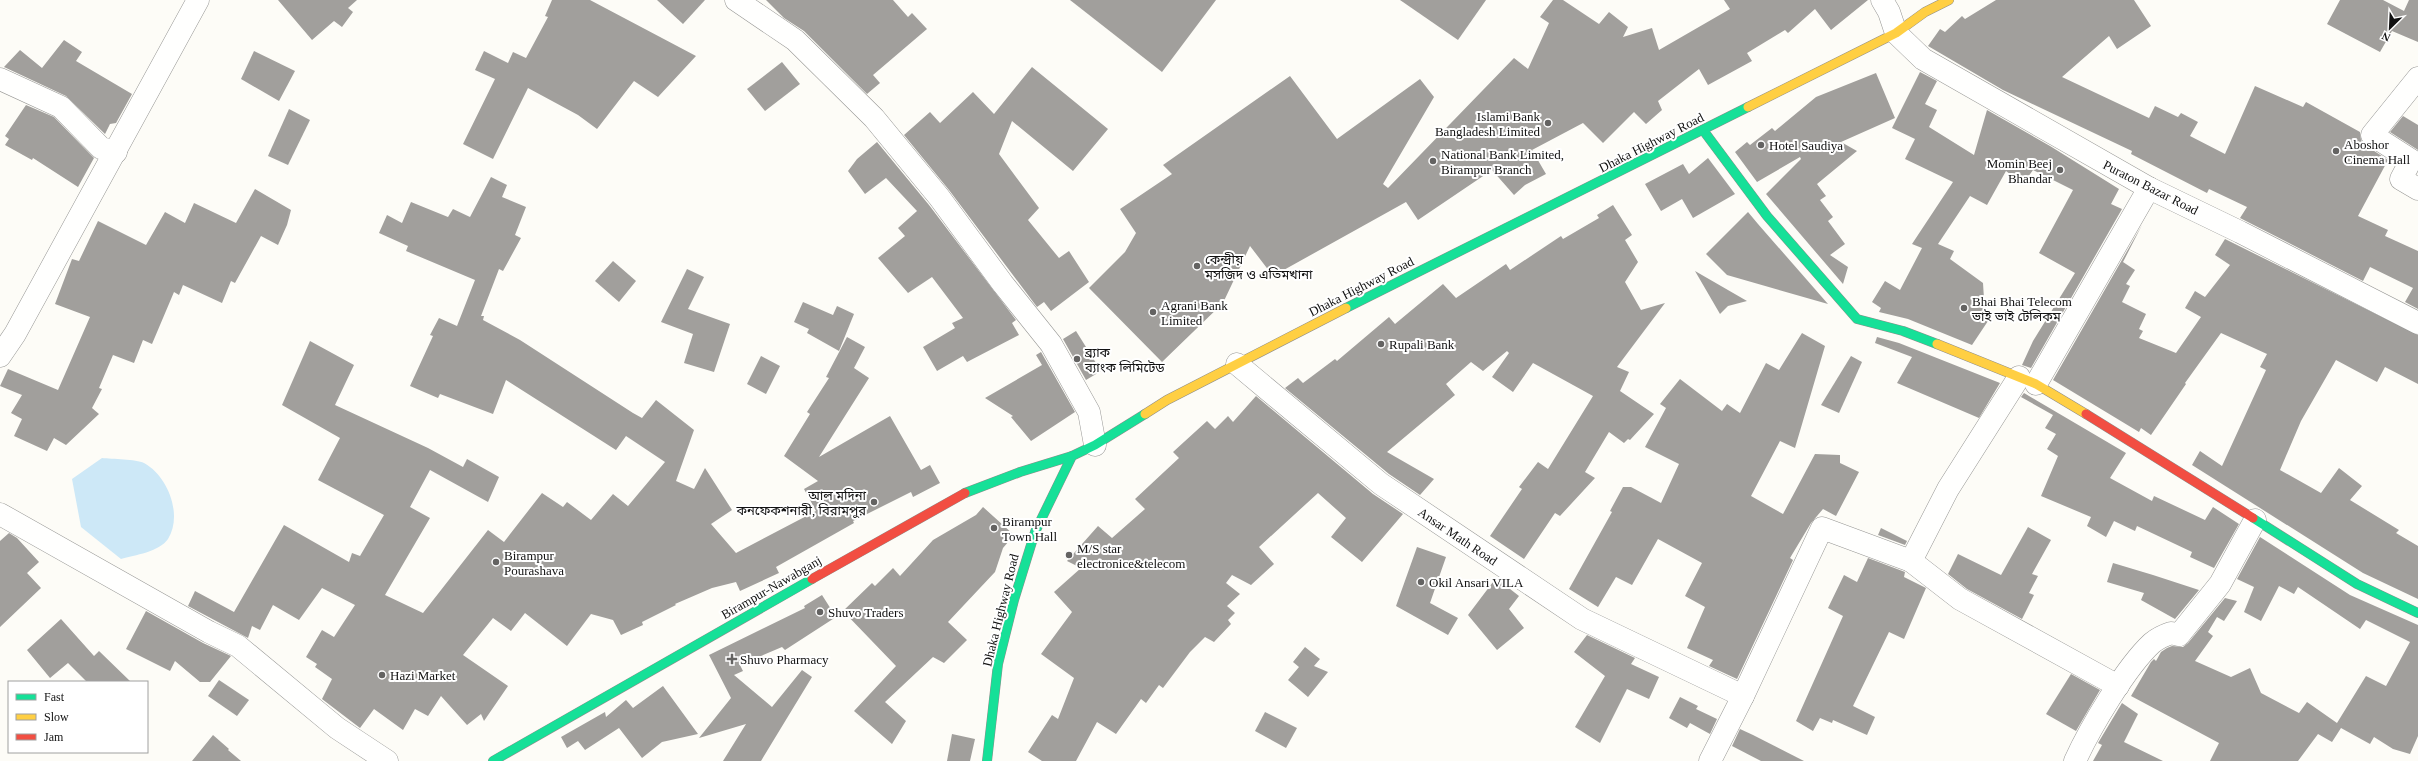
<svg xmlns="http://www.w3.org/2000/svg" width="2418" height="761" font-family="'Times New Roman','Noto Sans Bengali',serif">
	<rect width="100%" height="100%" fill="#fdfcf7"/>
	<path fill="#cde8f7" d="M102,458c10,1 34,1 42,5 24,13 39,52 24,76 -9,13 -33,16 -47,20l-40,-32 -9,-48z"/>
	<g fill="#a19f9c">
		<path d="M278,0h79l-9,8 5,4 -11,15 -8,-6 -22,19z"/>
		<path d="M552,0h38l106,56 -38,41 -24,-16 -37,48 -19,-14 -50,-27 -35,71 -30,-15 32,-65 -20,-9 9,-19 24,12 5,-11 13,6 22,-41 -3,-1z"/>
		<path d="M657,0h48l-22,24z"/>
		<path d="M766,0h127l15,17 4,-4 15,16 -54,46 7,8 -13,11 -63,-63 -20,-13z"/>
		<path d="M1070,0h146l-54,72z"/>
		<path d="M1400,0h86l-28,40z"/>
		<path d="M1553,0h10l36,24 10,-12 19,15 -5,10 29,-9 7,22 71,-41 -6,-9h144l-37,30 -16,-21 -27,24 -3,-3 -38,23 5,8 -44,24 -9,-16 -41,32 4,9 -16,14 -12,-12 -31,31 -20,-20 -51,27 14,24 -21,11 -11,10 -22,-25 -74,50 -12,-18 -133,74 -23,-30 -27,57 -61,59 -73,-74 36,-36 11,-19 -16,-24 52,-35 -9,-9 127,-89 47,63 83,-60 14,18 -51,87 5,4 126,-130 14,11 21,-46 -9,-6z"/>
		<path d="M1996,0h138l17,26 -34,23 -8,-13 -47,41 87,41 6,-12 23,11 3,-4 17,9 -8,14 35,18 30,-68 48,21 3,-5 54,30 1,8 4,5 23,15 -30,56 30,14 -3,6 33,15v58l-13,-7 8,-14 -43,-21 -7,14 -123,-63 7,-11 -38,-18 -2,4 -76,-39 1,-3 -129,-61 -75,-44 12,-17 5,3 17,-16 3,3z"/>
		<path d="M2340,0h43l21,11 5,-11h9v42l-26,-11 -12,21 -53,-28z"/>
		<path d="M64,40l18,12 -6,9 56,33 -16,29 -6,1 -5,10 -39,-38 -62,-29 16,-17 22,18z"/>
		<path d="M254,51l41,20 -16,30 -38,-22z"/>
		<path d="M782,62l18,22 -35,27 -18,-22z"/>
		<path d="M1032,67l76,62 -35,42 -61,-50 -13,33 40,54 -11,12 31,38 10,-7 20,31 -38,29 -7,-9 -7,5 -88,-117 -45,-55 26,-23 10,11 33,-31 21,22z"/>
		<path d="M1920,72l17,9 -12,23 12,6 -8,17 45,28 13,-45 63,36 69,43 -8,15 11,5 -91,159 -9,-3 11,-24 42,-68 -36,-20 34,-63 -40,-20 -10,14 -17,-13 -19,34 -17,-9 -32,48 16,7 -4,8 33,24 1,16 6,19 -18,27 -64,-26 -29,-7 2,-4 -9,-6 13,-21 15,9 22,-42 -10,-4 41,-62 -48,-23 10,-20 -23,-11z"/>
		<path d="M1876,73l19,45 -54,24 16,9 -40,33 9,12 -6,4 13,17 -5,4 17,23 -15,11 18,12 -5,17 -77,-90 35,-35 -1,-2 -43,25 -22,-30 12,-10 3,3 22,-17 3,3 41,-34z"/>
		<path d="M26,105l28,12 40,41 -16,29 -45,-29 -1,2 -27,-15 4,-6 -4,-3z"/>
		<path d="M289,109l21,11 -22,45 -20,-9z"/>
		<path d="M2403,116l15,9v25l-28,-18z"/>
		<path d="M877,142l52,63 87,115 -4,3 7,12 -52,27 -4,-6 -26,15 -14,-24 32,-19 -3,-5 11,-5 -31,-41 -24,16 -30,-35 27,-22 -7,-8 19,-17 -31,-33 -21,16 -17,-23 9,-12z"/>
		<path d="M1708,158l27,36 -42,24 -11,-19 -21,12 -16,-27 38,-20 6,10z"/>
		<path d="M491,177l16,8 -5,12 24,10 -11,28 6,3 -18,33 -4,-2 -18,47h3l-1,4 37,20 113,73 9,5 14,-18 38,30 -18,51 18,8 11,-21 27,42 -21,14 25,29 80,-42 -12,-22 14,-8 -34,-25 26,-42 -3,-2 22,-34 -3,-1 21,-40 18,10 -11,21 15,10 -50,79 71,-41 31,54 9,-5 10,18 -27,14 -2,-5 -58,29 1,2 -78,44 3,6 -39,18 -4,-9 -24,6 -37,16 1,1 -34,17 1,3 -22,10 -8,-15 -22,-6 -24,32 -42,-33 -14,18 -18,-13 -30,37 45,31 -24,35 -3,-7 -14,11 -26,-29 -13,20 -13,-7 -12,21 -29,-21 -14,19 -38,-29 10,-20 -17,-12 2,-3 -11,-7 16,-27 12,7 21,-32 -33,-17 -23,32 -26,-15 -13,25 -8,-4 -4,12 -60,-32 7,-15 39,21 50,-87 65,37 3,-9 8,3 24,-41 -66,-35 22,-42 -58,-33 28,-64 44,24 -19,40 93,43 35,19 4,-8 32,18 -11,25 -58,-32 -20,37 20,11 -45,77 38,18 65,-83 16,12 38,-49 21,14 4,-5 24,18 22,-26 15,12 37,-44 -39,-26 -10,14 -110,-70 -13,34 -53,-20 -2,4 -28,-12 23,-50 -3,-1 9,-17 18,8 18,-46 -69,-29 2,-5 -29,-13 8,-18 15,8 9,-21 37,15 5,-8 17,8z"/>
		<path d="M255,189l36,21 -4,15 -9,20 -17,-9 -26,47 -4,-2 -9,22 -39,-18 -4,10 -5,-3 -22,52 -9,-4 -9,23 -21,-8 -14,33 3,1 -10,19 7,6 -33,31 -12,-7 -7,13 -33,-15 8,-17 -11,-6 11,-18 -22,-9 8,-17 50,21 32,-73 -35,-13 17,-45 7,2 19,-40 48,24 19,-33 20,11 9,-20 42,20z"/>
		<path d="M1613,205l19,30 -7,5 13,22 -13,20 16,28 24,-7 -48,64 12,5 -9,19 34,23 -24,26 -2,-1 -4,4 -15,-11 -24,40 10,6 -35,38 -5,-3 -31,46 -34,-23 32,-47 -3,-2 19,-25 10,7 45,-73 -60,-33 -20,29 -21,-15 17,-24 -2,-2 -24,20 -12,-9 -25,22 9,11 -68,57 47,27 -14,16 -31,-21 -104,-86 13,-10 5,5 32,-24 2,2 52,-44 6,7 48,-40 13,14 50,-34 4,6 51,-34 2,3 36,-21 -2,-3z"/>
		<path d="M1748,212l10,12 70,80 -101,-29 -21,-21z"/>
		<path d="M2142,225l-19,37 12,8 -9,14 4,2 -8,16 24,12 -7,15 4,2 -4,7 37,15 25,-36 -16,-9 10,-17 10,6 25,-32 -15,-10 10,-16 193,96v49l-33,-17 -8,15 -41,-22 -35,61 -21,49 41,23 18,-25 23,18 -12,14 49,30 -3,3 22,13v53l-55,-26 -171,-108 8,-14 22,15 44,-96 -6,-3 7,-13 -46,-21 -36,50 1,1 -35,51 -10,-7 -2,4 -86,-52z"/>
		<path d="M613,261l23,20 -17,21 -24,-21z"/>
		<path d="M687,269l17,8 -16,32 42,15 -16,48 -30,-9 9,-29 -32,-12z"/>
		<path d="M1695,271l52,30 -19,5 -8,8z"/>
		<path d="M803,302l30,13 4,-9 17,8 -15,37 -32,-18 2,-4 -15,-7z"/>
		<path d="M1076,331l25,40 -15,9 -23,-41z"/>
		<path d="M1802,333l23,13 -30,102 -15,-7 -29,55 32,18 32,-60 25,1v8l19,9 -23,44 -13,-7 -12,14 -21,35 3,2 -56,119 -28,-13 4,-6 -26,-12 18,-41 -20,-11 17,-33 -44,-24 -26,46 -16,-8 -18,30 -29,-18 43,-77 -2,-1 13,-24h8l30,16 18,-39 -34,-17 21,-39 -6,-4 20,-25 42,32 5,-7 13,9 26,-50 13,7z"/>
		<path d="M1877,337l22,6 101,40 -21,35 -82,-35 15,-26 -37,-14z"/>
		<path d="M1041,352l34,60 -44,29 -20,-24 2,-1 -28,-18 57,-33 -6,-10z"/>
		<path d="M761,356l19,10 -14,28 -19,-10z"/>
		<path d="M1851,356l11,6 -23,51 -18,-8z"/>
		<path d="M2024,393l102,60 -16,25 42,23 2,-5 51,24 8,-13 26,17 -25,44 -24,-11 2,-5 -55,-26 -2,5 -21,-10 -8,16 -19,-11 4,-9 -50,-21 17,-40 -11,-7 9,-15 -11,-6 8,-13 -32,-18z"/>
		<path d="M1256,396l117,98 30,20 -41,48 -31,-25 15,-19 -28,-25 -59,54 15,17 -23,21 -19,-10 -6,8 14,11 -13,12 8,7 -7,7 3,4 -17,18 -9,-5 -15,15 -27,36 -4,-3 -13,18 -5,-4 -25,35 -19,-12 -21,39h-34l-14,-9 24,-37 6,4 16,-41 -33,-24 31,-42 -18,-20 27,-24 -14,-7 31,-35 14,12 33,-29 -10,-10 44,-41 -6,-6 34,-31 8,8 13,-13 5,6z"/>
		<path d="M983,507l31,28 -11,13 -8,24 -47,50 19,18 -23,23 -11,-6 -48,45 21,19 -14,23 -38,-33 42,-45 -53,-55 29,-28 3,3 18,-18 7,8 33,-36 43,-25z"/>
		<path d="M2028,527l23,13 -19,34 6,2 -9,17 5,2 -12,24 -55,-30 -19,-15 10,-20 43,21z"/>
		<path d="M1881,528l26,13 -2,4 -27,-10z"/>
		<path d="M9,533l8,5 22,24 -12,11 14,15 -41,39v-86z"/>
		<path d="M2260,537l90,58 68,30v111l-8,18 -17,-5 -19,-12 -4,7 -29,-16 -9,14 -14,-8 -20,27h-88l9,-18 -88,-47 20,-34 3,-3 2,2 5,-9 6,-4 5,-2 11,1 5,-4 37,-45 12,3 -13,20 -7,-4 -9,15 5,4 -18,25 36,16 19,-9 11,25 38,20 8,-11 30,21 29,-47 20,10 24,-44 -44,-22 -6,9 -62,-42 -4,7 -15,-8 -18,35 -17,-9 10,-25 -17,-8z"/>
		<path d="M1417,547l29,10 -16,46 28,15 -10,17 -52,-29z"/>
		<path d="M1868,558l37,14 -1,5 22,11 -22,51 -15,-7 -36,74 22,11 -8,18 -34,-15 -1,3 -12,-5 -7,13 -17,-10 47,-105 -15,-8 16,-33 13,7z"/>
		<path d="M2113,563l40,12 46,15 -24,29 -34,-19 3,-7 -37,-11z"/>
		<path d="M1496,578l23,18 -10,13 15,19 -27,22 -29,-35z"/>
		<path d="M822,595l14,22 -51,33 -3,-3 -42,18 3,6 -9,4 38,32 30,-37 10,7 -51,84h-38l23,-37 -47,14 32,-40 -22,-43 96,-47 -1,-2z"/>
		<path d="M146,611l57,32 28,13 -21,26h-10l-25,-21 -5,10 -44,-22z"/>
		<path d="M61,619l33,37 5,-5 32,31h-44l-19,-19 -18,15 -23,-28z"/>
		<path d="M1587,635l48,23 -4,6 28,13 -10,22 -22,-10 -27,54 -25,-16 30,-51 -31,-24z"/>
		<path d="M1305,647l15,12 -6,7 14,6 -20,25 -20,-17 11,-13 -6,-5z"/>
		<path d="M2071,674l29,16 -24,41 -30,-17z"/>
		<path d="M219,680l30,20 -12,16 -29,-20z"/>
		<path d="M663,686l35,48 -36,8 -20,16 -23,-30 -34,22 -7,-9 -11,7 -6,-11 44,-25 1,5 20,-17 7,8z"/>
		<path d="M1680,697l18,9 -2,3 21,10 -7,15 -20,-11 -3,5 -18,-10z"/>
		<path d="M2122,703l16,11 -14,28 39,19h-70l9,-16 -4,-2z"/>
		<path d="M1265,712l32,16 -11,20 -31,-17z"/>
		<path d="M1740,729l13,6 51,26h-43l-29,-15z"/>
		<path d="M952,734l23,5 -5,22h-23z"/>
		<path d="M213,735l16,14 -1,1 13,11h-49z"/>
	</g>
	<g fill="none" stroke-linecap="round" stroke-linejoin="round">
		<g stroke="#979795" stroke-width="23">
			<g id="street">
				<path d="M736,0l59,40 79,78 65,79 64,87 48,60 38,68 6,33"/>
				<path d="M1882,0l7,12 7,21 27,26 226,129 91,44 178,91"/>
				<path d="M2418,78l-46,57 39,25 -10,19 17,10"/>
				<path d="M0,79l61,28 40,41 15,4"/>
				<path d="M0,356l15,-22 183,-334"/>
				<path d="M1237,364l144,120 201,135 161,77 -33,65"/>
				<path d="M2036,384l113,-196"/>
				<path d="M0,514l209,118 29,14 99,82 50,33"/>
				<path d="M1911,561l49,38 158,87"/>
				<path d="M1743,696l79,-168 89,33 37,-72 71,-112"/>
				<path d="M2075,761c15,-33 51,-94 77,-118 5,-4 13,-8 19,-10l8,2 41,-51 35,-64"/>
			</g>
		</g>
		<g stroke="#8e8d8b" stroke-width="10">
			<g id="fast">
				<path d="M1703,130l64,86 90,103 46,12 34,13"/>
				<path d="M1346,308l402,-201"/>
				<path d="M965,493l55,-21 52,-16"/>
				<path d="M2253,518l104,66 61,29"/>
				<path d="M493,761l319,-182"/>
				<path d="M987,761l11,-97 16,-64 21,-68 37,-76 23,-11 50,-31"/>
			</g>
		</g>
		<g stroke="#8e8d8b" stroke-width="10">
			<g id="slow">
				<path d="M1748,107l148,-74 29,-21 24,-12"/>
				<path d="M1937,344l99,40 50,30"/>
				<path d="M1145,414l22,-14 179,-92"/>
			</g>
		</g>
		<g stroke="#8e8d8b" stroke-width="10">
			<g id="jam">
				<path d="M2086,414l167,104"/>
				<path d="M812,579l153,-86"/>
			</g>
		</g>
		<use href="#street" stroke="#fffffe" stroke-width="22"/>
		<use href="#fast" stroke="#16e098" stroke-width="9"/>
		<use href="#slow" stroke="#ffcf43" stroke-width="9"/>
		<use href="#jam" stroke="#f24e42" stroke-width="9"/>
	</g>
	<g fill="#646362" stroke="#fff" stroke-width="1.5">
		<circle cx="1548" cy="123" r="4"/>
		<circle cx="1761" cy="145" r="4"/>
		<circle cx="2336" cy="151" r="4"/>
		<circle cx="1433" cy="161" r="4"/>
		<circle cx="2060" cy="170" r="4"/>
		<circle cx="1197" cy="266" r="4"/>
		<circle cx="1964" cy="308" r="4"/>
		<circle cx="1153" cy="312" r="4"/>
		<circle cx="1381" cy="344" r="4"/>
		<circle cx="1077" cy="359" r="4"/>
		<circle cx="874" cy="502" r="4"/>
		<circle cx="994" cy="528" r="4"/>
		<circle cx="1069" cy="555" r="4"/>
		<circle cx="496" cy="562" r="4"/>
		<circle cx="1421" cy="582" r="4"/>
		<circle cx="820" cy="612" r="4"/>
		<path d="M730 653h4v4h4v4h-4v4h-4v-4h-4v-4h4z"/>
		<circle cx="382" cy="675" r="4"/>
	</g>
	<g text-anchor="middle" stroke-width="4" stroke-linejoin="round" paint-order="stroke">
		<g font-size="13" fill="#111" stroke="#fff" text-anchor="start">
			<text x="1540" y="121" text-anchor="end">Islami Bank<tspan x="1540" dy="15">Bangladesh Limited</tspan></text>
			<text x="2344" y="149">Aboshor<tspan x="2344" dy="15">Cinema Hall</tspan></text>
			<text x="1769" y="150">Hotel Saudiya</text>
			<text x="1441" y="159">National Bank Limited,<tspan x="1441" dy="15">Birampur Branch</tspan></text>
			<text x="2052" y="168" text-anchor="end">Momin Beej<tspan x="2052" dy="15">Bhandar</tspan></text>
			<text x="1205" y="264">কেন্দ্রীয়<tspan x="1205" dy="15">মসজিদ ও এতিমখানা</tspan></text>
			<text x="1972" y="306">Bhai Bhai Telecom<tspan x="1972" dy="15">ভাই ভাই টেলিকম</tspan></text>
			<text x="1161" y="310">Agrani Bank<tspan x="1161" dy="15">Limited</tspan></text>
			<text x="1389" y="349">Rupali Bank</text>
			<text x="1085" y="357">ব্র্যাক<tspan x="1085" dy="15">ব্যাংক লিমিটেড</tspan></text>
			<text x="866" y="500" text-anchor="end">আল মদিনা<tspan x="866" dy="15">কনফেকশনারী, বিরামপুর</tspan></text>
			<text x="1002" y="526">Birampur<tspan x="1002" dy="15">Town Hall</tspan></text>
			<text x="1077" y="553">M/S star<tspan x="1077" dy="15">electronice&amp;telecom</tspan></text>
			<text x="504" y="560">Birampur<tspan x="504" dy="15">Pourashava</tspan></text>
			<text x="1429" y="587">Okil Ansari VILA</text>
			<text x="828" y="617">Shuvo Traders</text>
			<text x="740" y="664">Shuvo Pharmacy</text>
			<text x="390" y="680">Hazi Market</text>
		</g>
		<g font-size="13" fill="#111" stroke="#fff">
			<text transform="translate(1651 142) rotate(-27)" y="5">Dhaka Highway Road</text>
			<text transform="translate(2151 187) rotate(27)" y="5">Puraton Bazar Road</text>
			<text transform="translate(1361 286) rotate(-27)" y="5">Dhaka Highway Road</text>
			<text transform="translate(1458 536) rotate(34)" y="5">Ansar Math Road</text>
			<text transform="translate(771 587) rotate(-30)" y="5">Birampur-Nawabganj</text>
			<text transform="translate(1000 610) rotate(-76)" y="5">Dhaka Highway Road</text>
		</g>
	</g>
	<rect x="8" y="681" width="140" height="72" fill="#ffffff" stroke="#a0a0a0"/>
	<rect x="16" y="694" width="20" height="6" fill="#16e098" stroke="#a0a0a0"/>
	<text x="44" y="701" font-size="12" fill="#111111">Fast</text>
	<rect x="16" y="714" width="20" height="6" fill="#ffcf43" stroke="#a0a0a0"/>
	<text x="44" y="721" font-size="12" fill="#111111">Slow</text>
	<rect x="16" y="734" width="20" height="6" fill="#f24e42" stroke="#a0a0a0"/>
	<text x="44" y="741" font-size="12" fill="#111111">Jam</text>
	<g transform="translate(2390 28) rotate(204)" stroke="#ffffff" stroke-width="3" paint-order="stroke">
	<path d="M0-3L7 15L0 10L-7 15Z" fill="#111111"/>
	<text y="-6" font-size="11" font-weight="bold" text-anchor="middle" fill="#111111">N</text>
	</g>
</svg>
